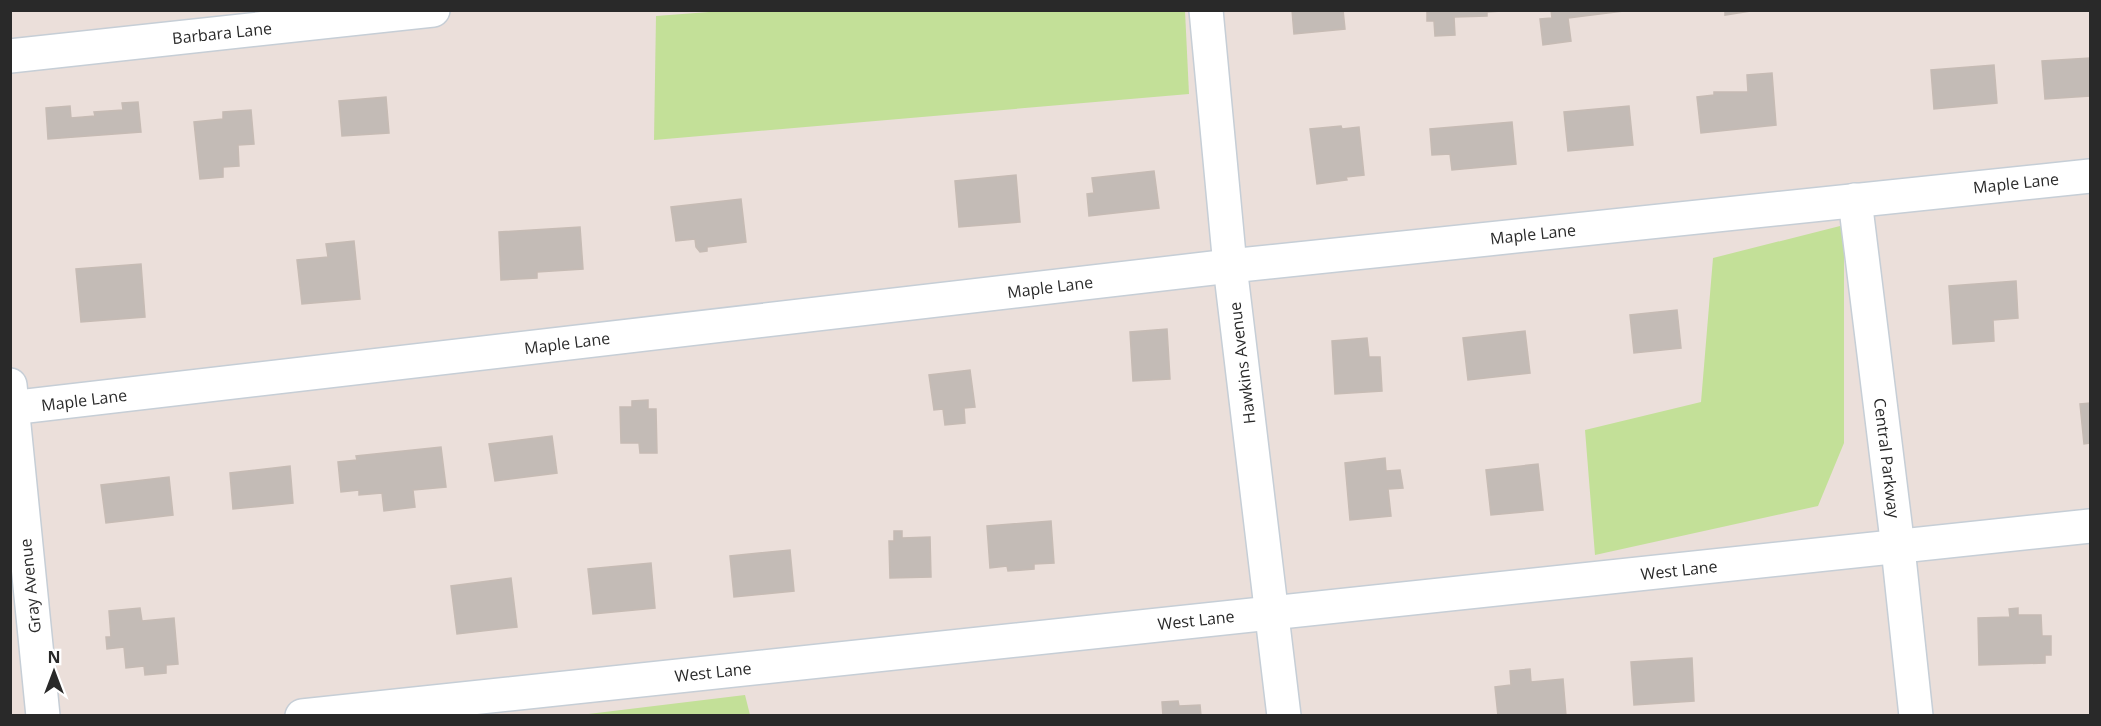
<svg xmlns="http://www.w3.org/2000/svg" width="2101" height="726" font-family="'Open Sans',sans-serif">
	<rect width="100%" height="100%" fill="#ebdfda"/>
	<g fill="#c3e098">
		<path d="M722,11h463l4,83 -535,46 2,-124z"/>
		<path d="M1844,225v218l-26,63 -223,49 -10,-125 116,-28 12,-144z"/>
		<path d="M745,695l5,20h-170z"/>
	</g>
	<g fill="#c3bbb6" stroke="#c6bbb4" stroke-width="1.5">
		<path d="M1292,10h51l2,19 -51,5z"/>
		<path d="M1427,10h74v1l-14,1v4l-33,1 1,18 -20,1 -1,-15h-7z"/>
		<path d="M1551,10h72v1l-55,7 3,23 -28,4 -3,-26 12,-1z"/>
		<path d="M1725,10h32l-32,5z"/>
		<path d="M2090,58v38l-45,3 -3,-38z"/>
		<path d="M1994,65l3,38 -63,6 -3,-39z"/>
		<path d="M1772,73l4,52 -75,8 -4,-36 17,-2v-3h34l-1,-17z"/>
		<path d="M386,97l3,36 -47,3 -3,-35z"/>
		<path d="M138,102l3,30 -93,7 -2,-31 24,-2 1,12 24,-2 -1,-4 29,-2 -1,-7z"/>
		<path d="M1629,106l4,39 -65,6 -4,-39z"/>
		<path d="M251,110l3,34 -16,1 1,21 -16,1v10l-23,2 -6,-57 29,-3v-7z"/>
		<path d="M1512,122l4,42 -64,6 -2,-16 -18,1 -2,-26z"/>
		<path d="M1341,126l1,3 17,-2 5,48 -18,2 1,3 -30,4 -7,-55z"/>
		<path d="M1154,171l5,37 -70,8 -2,-22 7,-1 -2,-15z"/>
		<path d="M1016,175l4,47 -61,5 -4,-46z"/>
		<path d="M741,199l5,43 -39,5v4l-7,1 -4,-5 -1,-8 -19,2 -5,-34z"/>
		<path d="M580,227l3,42 -46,3v6l-36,2 -2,-48z"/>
		<path d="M354,241l6,58 -58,5 -5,-44 31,-3 -2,-13z"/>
		<path d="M141,264l4,53 -64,5 -5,-53z"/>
		<path d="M2016,281l2,37 -25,2 1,21 -41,3 -4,-58z"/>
		<path d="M1677,310l4,38 -47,5 -4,-38z"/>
		<path d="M1167,329l3,50 -37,2 -3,-49z"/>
		<path d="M1525,331l5,42 -62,7 -5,-42z"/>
		<path d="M1367,338l2,19h11l2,34 -47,3 -3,-53z"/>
		<path d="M970,370l5,37 -11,1 1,15 -20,2 -2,-16 -9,1 -5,-35z"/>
		<path d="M648,400v9h8l1,44h-17l-1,-10h-18l-1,-36h12v-6z"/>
		<path d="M2090,403v40l-6,1 -4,-40z"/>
		<path d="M552,436l5,37 -62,8 -6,-37z"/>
		<path d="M441,447l5,40 -33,3 2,17 -31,4 -2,-18 -23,2v-5l-18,2 -3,-30 19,-2 -1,-4z"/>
		<path d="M1385,458l1,13 14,-1 3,18 -15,1 3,27 -41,4 -5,-57z"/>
		<path d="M1538,464l5,46 -52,5 -5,-45z"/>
		<path d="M290,466l3,37 -60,6 -3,-36z"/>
		<path d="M169,477l4,38 -67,8 -5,-38z"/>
		<path d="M1051,521l3,42 -20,1v5l-26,2 -1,-5 -17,2 -3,-42z"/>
		<path d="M894,531h8v7l28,-1 1,40 -41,1 -1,-37h5z"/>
		<path d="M790,550l4,41 -60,6 -4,-41z"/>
		<path d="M651,563l4,45 -62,6 -5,-45z"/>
		<path d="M511,578l6,49 -60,7 -6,-48z"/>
		<path d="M140,608l2,13 32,-3 4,46 -12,1v8l-21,2 -1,-9 -18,2 -2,-21 -17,2 -1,-12h5l-2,-26z"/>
		<path d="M2018,608v7h23l1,21h9v19h-6v8l-66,2 -1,-47 32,-1 -1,-8z"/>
		<path d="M1692,658l2,43 -60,4 -3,-43z"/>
		<path d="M1530,669l1,13 32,-3 3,37h-68l-3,-29 16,-2 -1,-14z"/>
		<path d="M1178,701l1,5 21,-1 1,11h-38l-1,-14z"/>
	</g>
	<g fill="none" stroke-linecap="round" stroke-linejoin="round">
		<g stroke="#c6ced6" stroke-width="36">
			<g id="minor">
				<path d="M1206,10l24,256 54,450"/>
				<path d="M10,56l423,-46"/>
				<path d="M1855,200l43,348 18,168"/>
				<path d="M10,385l33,331"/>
				<path d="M10,408l1220,-142 860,-90"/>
				<path d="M302,716l1788,-190"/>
			</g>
		</g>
		<use href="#minor" stroke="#fff" stroke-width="33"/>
	</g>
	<g text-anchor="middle" stroke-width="4.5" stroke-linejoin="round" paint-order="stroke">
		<g font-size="16" fill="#292929" stroke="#fff">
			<text transform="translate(222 33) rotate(-6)" y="6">Barbara Lane</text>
			<text transform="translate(2016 183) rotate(-6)" y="6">Maple Lane</text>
			<text transform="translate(1533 234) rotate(-6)" y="6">Maple Lane</text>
			<text transform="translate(1050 287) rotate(-7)" y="6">Maple Lane</text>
			<text transform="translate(567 343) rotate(-7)" y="6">Maple Lane</text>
			<text transform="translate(1242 363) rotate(-97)" y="6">Hawkins Avenue</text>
			<text transform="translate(84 400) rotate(-7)" y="6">Maple Lane</text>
			<text transform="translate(1887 458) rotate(83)" y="6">Central Parkway</text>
			<text transform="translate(1679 570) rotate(-6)" y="6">West Lane</text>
			<text transform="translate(30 586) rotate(-96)" y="6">Gray Avenue</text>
			<text transform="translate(1196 620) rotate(-6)" y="6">West Lane</text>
			<text transform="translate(713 672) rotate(-6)" y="6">West Lane</text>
		</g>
	</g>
	<rect width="2101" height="726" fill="none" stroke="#292929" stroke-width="24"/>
	<g transform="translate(54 672)" stroke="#ffffff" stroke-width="4.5" paint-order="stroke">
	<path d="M0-4.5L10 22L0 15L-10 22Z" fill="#292929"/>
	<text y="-9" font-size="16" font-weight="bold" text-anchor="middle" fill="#292929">N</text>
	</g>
</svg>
